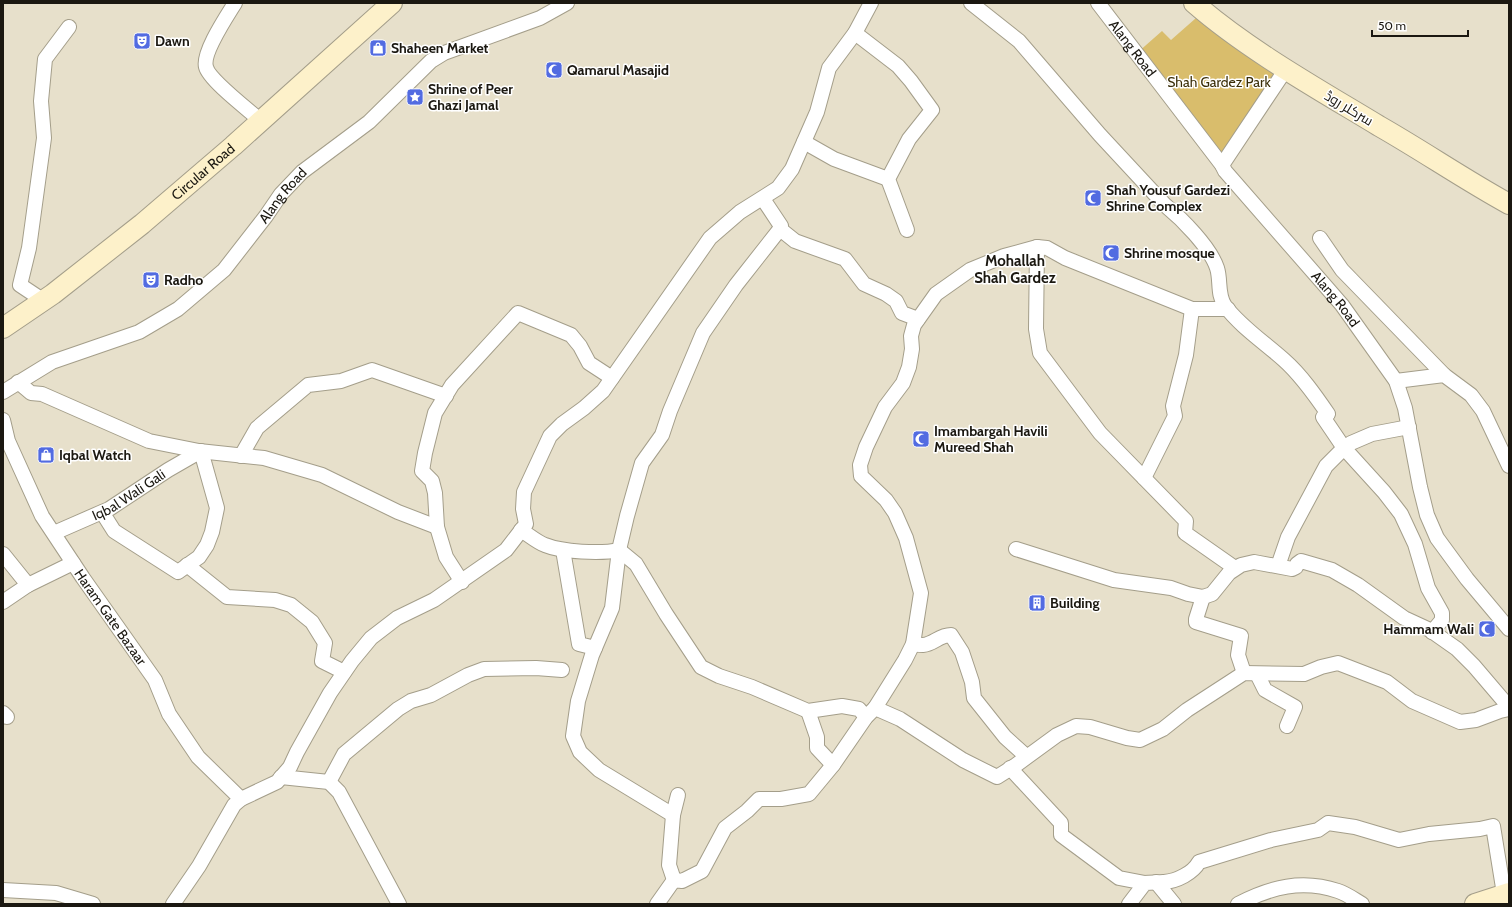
<svg xmlns="http://www.w3.org/2000/svg" width="1512" height="907" font-family="Cabin,Cairo,sans-serif">
	<rect width="100%" height="100%" fill="#e7e0cb"/>
	<path fill="#d9bd6c" d="M1204,11l82,58 -64,96 -85,-112 25,-22 9,9z"/>
	<g fill="none" stroke-linecap="round" stroke-linejoin="round">
		<g stroke="#a49e8a" stroke-width="16">
			<g id="minor">
				<path d="M235,3c-8,13 -33,50 -29,64 3,13 44,44 55,54"/>
				<path d="M971,3l48,38 81,94 65,70c17,14 45,42 52,63 4,12 0,27 8,38 16,21 39,36 59,54 17,15 31,35 44,54l-5,3 21,31 40,44 17,22 14,30 13,44 14,25v7l-10,12"/>
				<path id="s1" d="M1098,3l124,162 3,6 117,134 54,76 9,27 15,79 7,28 10,23 30,41 42,50"/>
				<path d="M855,33l43,33 13,15 21,29 -23,29 -21,40 19,51"/>
				<path d="M804,142l30,17 54,20"/>
				<path d="M1222,165l64,-96"/>
				<path d="M763,199l18,27 -1,3 15,12 50,18 19,25 22,10 10,7 6,12 16,6"/>
				<path d="M1320,238l22,32 102,105"/>
				<path d="M1037,247l-1,82 4,24 60,80 86,88 -1,12 50,35"/>
				<path d="M44,301l-24,-16 9,-37 15,-110 -3,-37 4,-42 24,-32"/>
				<path d="M1396,381l48,-6 27,20 12,16 26,55"/>
				<path d="M18,382l13,11 11,1 107,47 50,10 65,7 58,17 76,37 39,15"/>
				<path id="s2" d="M3,392l49,-30 87,-30 39,-23 46,-39 42,-54 15,-22 21,-22 67,-50 62,-61 13,-8 96,-35 27,-15"/>
				<path id="s3" d="M3,420l5,21 34,75 41,62 72,102 14,34 29,43 43,42"/>
				<path d="M241,456l16,-28 51,-43 33,-4 31,-11 74,26"/>
				<path d="M1144,478l31,-62 -2,-10 13,-51 6,-46"/>
				<path d="M521,530c8,5 16,12 24,15 17,7 56,9 74,5l17,14 30,50 35,53 18,9 33,11 56,24 34,-5 17,3 7,8"/>
				<path id="s4" d="M54,533l48,-21 7,-3 59,-39 33,-19 16,57 -5,24 -5,13 -8,12 -21,15 -64,-41 -12,-19"/>
				<path d="M1016,549l98,31 57,8 17,6 15,3 9,-3 17,-21 12,-8 13,-3 38,7 4,-2 1,-3 4,-3 31,9 26,15 46,33 26,12 27,19 17,17 35,41"/>
				<path d="M563,550l16,94 16,4"/>
				<path d="M3,554l25,31"/>
				<path d="M187,565l40,32 48,3 16,5 21,17 13,21 -3,18 22,11"/>
				<path d="M1278,566l10,-29 38,-71 18,-18 7,-5 21,-9 37,-7"/>
				<path d="M462,582l-16,-25 -9,-30 -2,-34 -3,-12 -10,-10 3,-18 10,-40 17,-28 66,-72 53,22 9,11 9,17 23,15"/>
				<path d="M1203,597l-7,22v3l45,14 -3,19 6,18"/>
				<path d="M3,602l25,-17 45,-22"/>
				<path d="M913,644c3,1 7,1 10,1 11,-1 16,-10 28,-10l11,17 10,30 2,16 31,39 21,19"/>
				<path d="M1257,674l8,16 30,17 -8,19"/>
				<path d="M875,708l30,-48 8,-16 8,-51 -15,-55 -11,-25 -9,-13 -25,-24 -1,-11 6,-18 19,-40 18,-24 6,-16 3,-18 -1,-13 3,-11 22,-31 34,-24 34,-14 33,-9 10,1 18,10 127,51h36"/>
				<path d="M808,711l9,26v11l16,17"/>
				<path d="M3,713l4,4"/>
				<path d="M1010,768l51,55v12l58,43 26,5"/>
				<path d="M281,777l48,5 10,10 60,112"/>
				<path d="M329,782l15,-28 54,-45 13,-8 20,-6 37,-20 16,-6 52,-1 26,2"/>
				<path d="M673,815l-74,-45 -19,-18 -7,-16 5,-35 14,-46 20,-47 7,-58 8,-34 15,-53 20,-28 8,-24 33,-78 33,-48 44,-56"/>
				<path d="M674,880l-5,-15 4,-50 5,-20"/>
				<path d="M1156,882l18,22"/>
				<path d="M3,890l53,3 37,11"/>
				<path d="M173,904l26,-38 35,-61 7,-6 36,-17 13,-15 7,-15 33,-59 22,-32 19,-23 26,-20 37,-18 72,-50 20,-26 -3,-15 1,-17 26,-56 12,-12 22,-16 19,-17 107,-153 30,-26 38,-24 14,-19 25,-57 12,-44 26,-35 16,-30"/>
				<path d="M657,904l17,-24 8,1 20,-10 23,-43 22,-17 12,-12h22l28,-5 24,-29 33,-48 9,-9 25,11 63,41 34,17 19,-12 41,-30 19,-9 14,1 37,11 13,2 23,-11 24,-19 57,-37 60,1 17,-7 17,-4 49,19 25,19 48,21 16,-2 24,-9 9,-2"/>
				<path d="M1129,904l16,-21c6,-1 13,0 19,-1 13,-1 29,-9 35,-20l72,-22 47,-10 10,-7 27,4 44,13 30,-6 51,-5 13,-3 11,68"/>
				<path d="M1238,904c33,-17 64,-25 100,-13 9,3 17,9 24,13"/>
			</g>
		</g>
		<g stroke="#a49e8a" stroke-width="22">
			<g id="secondary">
				<path d="M1194,3c54,47 124,86 185,123 44,25 86,54 130,78"/>
				<path id="s5" d="M3,328l50,-34 89,-70 91,-78 159,-143"/>
				<path d="M1475,904l34,-11"/>
			</g>
		</g>
		<use href="#minor" stroke="#fff" stroke-width="14"/>
		<use href="#secondary" stroke="#fdf1ca" stroke-width="20"/>
	</g>
	<defs>
		<g id="theatre-square" transform="scale(0.9)"><rect x="-9" y="-9" width="18" height="18" rx="4" fill="#526be1" stroke="#fff"/><path d="M-5-5.5Q0-4 5-5.5V0Q5 5 0 6Q-5 5-5 0ZM-3.3-2.5H-1v1.5H-3.3ZM1-2.5H3.3v1.5H1ZM-2.8 1Q0 5.5 2.8 1Z" fill="#fff"/></g>
		<g id="shop-square" transform="scale(0.9)"><rect x="-9" y="-9" width="18" height="18" rx="4" fill="#526be1" stroke="#fff"/><path d="M-5-2.5h2.3a2.7 3.5 0 0 1 5.4 0H5L5.5 6h-11ZM-1.5-2.5h3a1.5 2.3 0 0 0-3 0Z" fill="#fff"/></g>
		<g id="mosque-square" transform="scale(0.9)"><rect x="-9" y="-9" width="18" height="18" rx="4" fill="#526be1" stroke="#fff"/><path d="M3.5-4.9A6 6 0 1 0 3.5 4.9A5 5 0 1 1 3.5-4.9Z" fill="#fff"/></g>
		<g id="sight-square" transform="scale(0.9)"><rect x="-9" y="-9" width="18" height="18" rx="4" fill="#526be1" stroke="#fff"/><path d="M0-6L1.8-2.2L6-1.7L2.9 1.2L3.7 5.4L0 3.3L-3.7 5.4L-2.9 1.2L-6-1.7L-1.8-2.2Z" fill="#fff"/></g>
		<g id="building-square" transform="scale(0.9)"><rect x="-9" y="-9" width="18" height="18" rx="4" fill="#526be1" stroke="#fff"/><path d="M-4-6H4V6H1V3H-1V6H-4ZM-2.5-4.3h1.7v1.8h-1.7ZM.8-4.3h1.7v1.8H.8ZM-2.5-1h1.7V.8h-1.7ZM.8-1h1.7V.8H.8Z" fill="#fff"/></g>
	</defs>
	<g fill-rule="evenodd">
		<use href="#theatre-square" x="142" y="41"/>
		<use href="#shop-square" x="378" y="48"/>
		<use href="#mosque-square" x="554" y="70"/>
		<use href="#sight-square" x="415" y="97"/>
		<use href="#mosque-square" x="1093" y="198"/>
		<use href="#mosque-square" x="1111" y="253"/>
		<use href="#theatre-square" x="151" y="280"/>
		<use href="#mosque-square" x="921" y="439"/>
		<use href="#shop-square" x="46" y="455"/>
		<use href="#building-square" x="1037" y="603"/>
		<use href="#mosque-square" x="1487" y="629"/>
	</g>
	<g text-anchor="middle" stroke-width="3" stroke-linejoin="round" paint-order="stroke">
		<g font-size="14" font-weight="bold" fill="#1b1811" stroke="#fff" text-anchor="start">
			<text x="155" y="46">Dawn</text>
			<text x="391" y="53">Shaheen Market</text>
			<text x="567" y="75">Qamarul Masajid</text>
			<text x="428" y="94">Shrine of Peer<tspan x="428" dy="16">Ghazi Jamal</tspan></text>
			<text x="1106" y="195">Shah Yousuf Gardezi<tspan x="1106" dy="16">Shrine Complex</tspan></text>
			<text x="1124" y="258">Shrine mosque</text>
			<text x="164" y="285">Radho</text>
			<text x="934" y="436">Imambargah Havili<tspan x="934" dy="16">Mureed Shah</tspan></text>
			<text x="59" y="460">Iqbal Watch</text>
			<text x="1050" y="608">Building</text>
			<text x="1474" y="634" text-anchor="end">Hammam Wali</text>
		</g>
		<g font-size="14" fill="#1b1811" stroke="#fff">
			<text dy="5" stroke="none"><textPath href="#s1" startOffset="57">Alang Road</textPath></text>
			<text transform="translate(1349 108) rotate(31)" y="5">سرکلر روڈ</text>
			<text dy="5" stroke="none"><textPath href="#s5" startOffset="254">Circular Road</textPath></text>
			<text dy="5" stroke="none"><textPath href="#s2" startOffset="350">Alang Road</textPath></text>
			<text dy="5" stroke="none"><textPath href="#s1" startOffset="380">Alang Road</textPath></text>
			<text dy="5" stroke="none"><textPath href="#s4" startOffset="84">Iqbal Wali Gali</textPath></text>
			<text dy="5" stroke="none"><textPath href="#s3" startOffset="226">Haram Gate Bazaar</textPath></text>
		</g>
		<g font-size="14" fill="#3a2e08" stroke="#fff">
			<text x="1219" y="87">Shah Gardez Park</text>
		</g>
		<g font-size="15" font-weight="bold" fill="#1b1811" stroke="#fff">
			<text x="1015" y="266">Mohallah<tspan x="1015" dy="17">Shah Gardez</tspan></text>
		</g>
	</g>
	<rect width="1512" height="907" fill="none" stroke="#1b1811" stroke-width="8"/>
	<path d="M1372 30v6h96v-6" fill="none" stroke="#1b1811" stroke-width="2"/>
	<text x="1378" y="30" font-size="12" fill="#1b1811" stroke="#ffffff" stroke-width="3" paint-order="stroke">50 m</text>
</svg>
